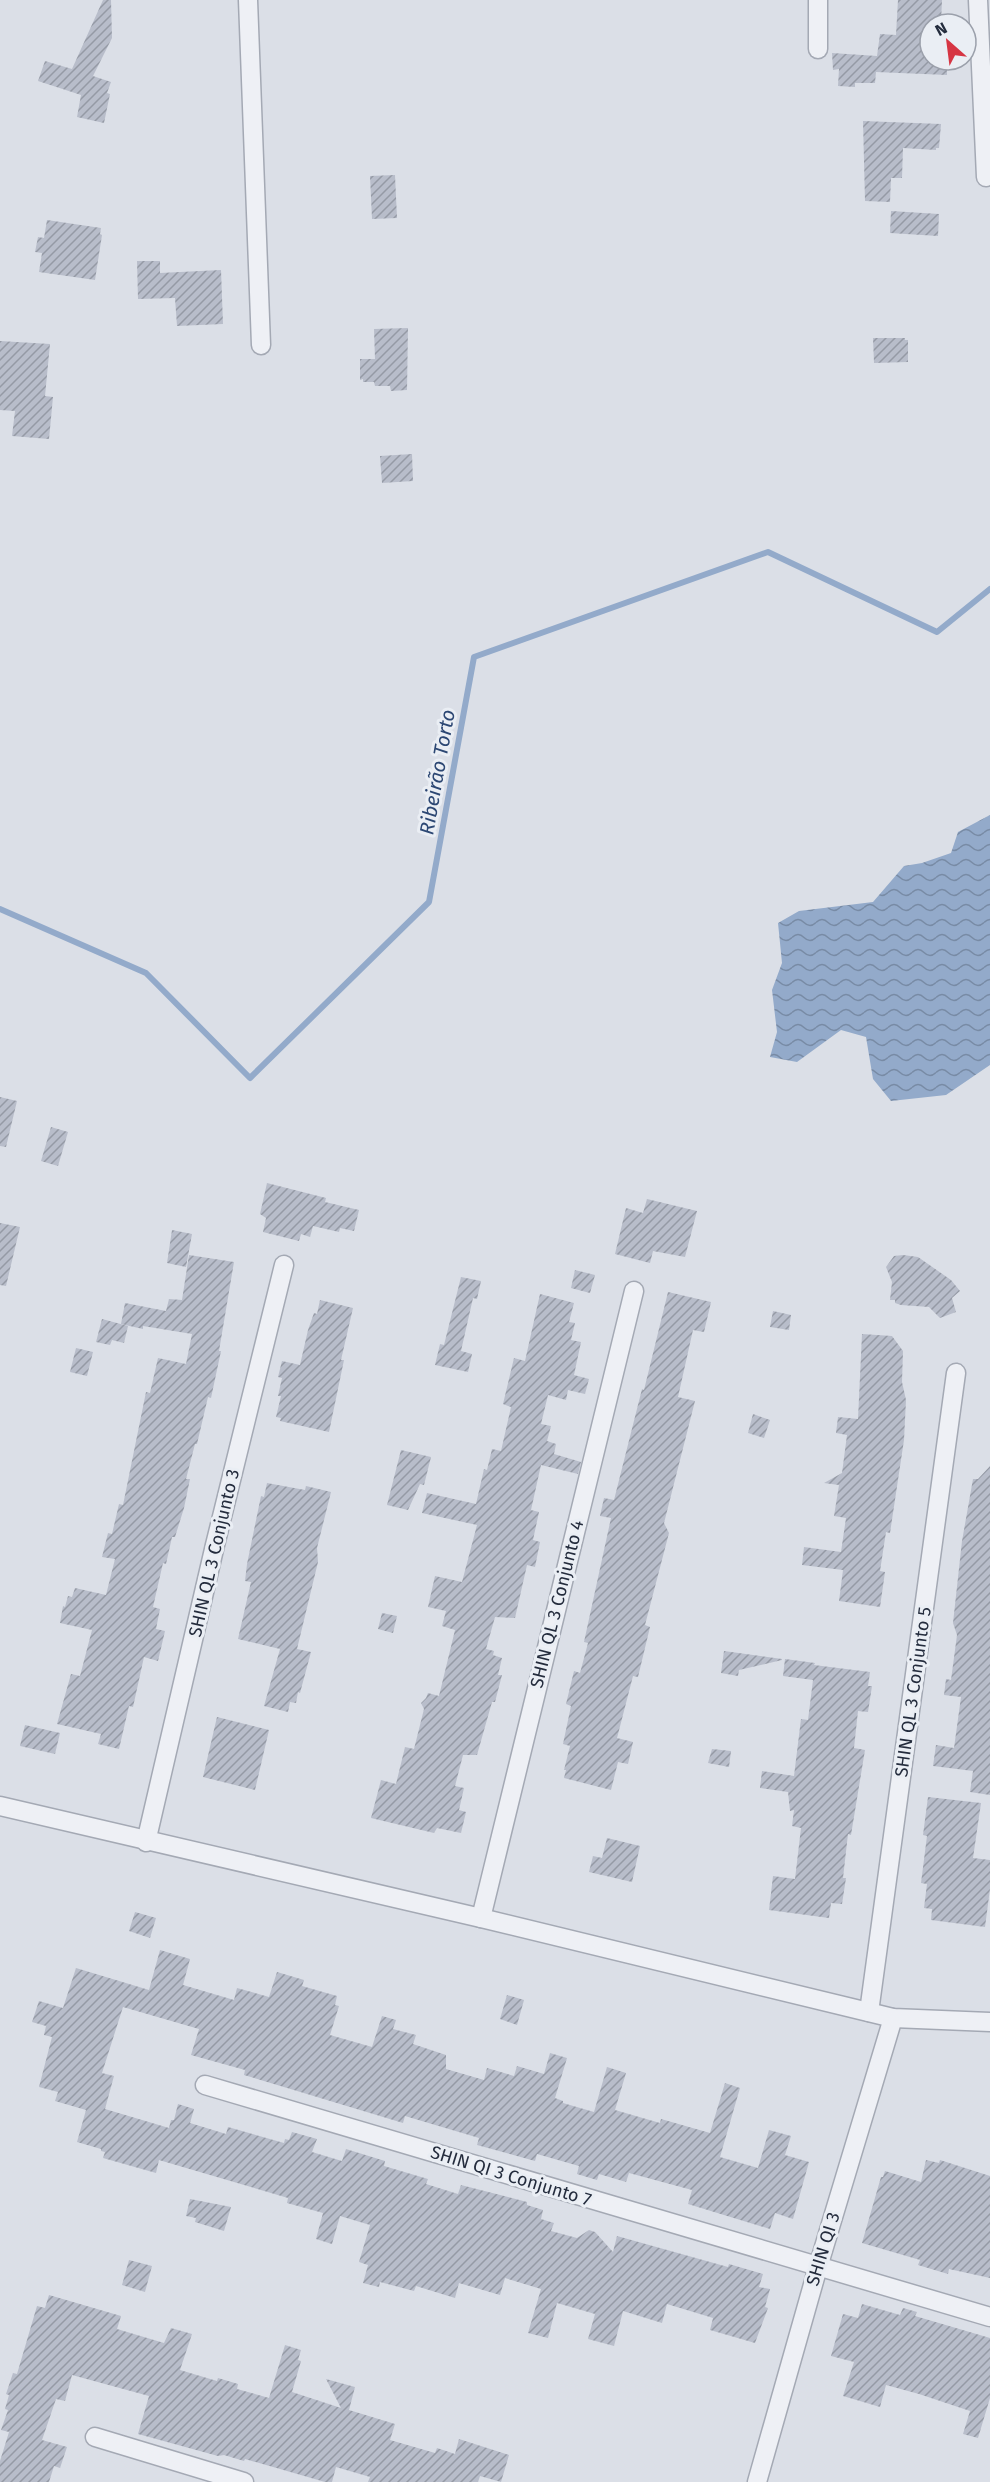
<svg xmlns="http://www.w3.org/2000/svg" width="990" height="2482" font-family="'Fira Sans',sans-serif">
	<defs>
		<pattern id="water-waves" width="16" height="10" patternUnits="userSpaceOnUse" patternTransform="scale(1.5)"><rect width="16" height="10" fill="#93aaca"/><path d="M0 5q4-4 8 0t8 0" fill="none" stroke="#788ba5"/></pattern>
		<pattern id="building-hatch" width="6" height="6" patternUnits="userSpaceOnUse" patternTransform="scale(1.5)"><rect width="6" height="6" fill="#b8bdca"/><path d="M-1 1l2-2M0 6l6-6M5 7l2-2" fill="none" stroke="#959aa5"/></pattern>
	</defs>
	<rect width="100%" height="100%" fill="#dbdfe7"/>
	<path fill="url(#water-waves)" d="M990,815v250l-44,30 -55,6 -18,-22 -7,-42 -25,-7 -44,32 -27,-5 7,-25 -5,-42 10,-27 -4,-40 21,-12 74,-9 31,-36 18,-3 29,-10 7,-21z"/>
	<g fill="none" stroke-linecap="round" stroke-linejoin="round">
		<path stroke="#93aaca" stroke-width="6" d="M0,909l146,64 104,105 179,-176 45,-245 294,-105 169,80 53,-43"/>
	</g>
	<g fill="url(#building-hatch)">
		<path d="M103,0h8l1,38 -19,38 18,6 -4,11 3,1 -6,29 -27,-6 4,-22 -43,-14 7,-20 27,8z"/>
		<path d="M898,0h44l-1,23 -11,-1v38h17v15l-71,-3 -1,11h-20v4l-17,-1 1,-17 -6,1 -1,-17 45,3 3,-22 16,1z"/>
		<path d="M863,121l78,3 -2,24h-3v2l-33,-2 -1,30h-11l-1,24 -25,-1z"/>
		<path d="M395,175l2,43 -25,1 -2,-43z"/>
		<path d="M891,211l48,3 -1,22 -48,-3z"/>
		<path d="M47,220l54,8 -1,6 2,1 -7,45 -56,-8 3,-19 -7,-1 3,-15 6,1z"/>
		<path d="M137,261h23v12l61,-3 2,54 -46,2 -2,-28 -37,1z"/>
		<path d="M408,328l-1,62 -16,1 -1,-5h-15l-1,-4h-11v-3l-3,1v-21h15l-1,-30z"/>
		<path d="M873,338h32v2h3v22l-34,1z"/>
		<path d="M0,341l50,3 -5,52 8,1 -4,42 -37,-3 3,-25 -15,-1z"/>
		<path d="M412,454l1,27 -31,2 -2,-27z"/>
		<path d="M0,1097l17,4 -11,46 -6,-1z"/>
		<path d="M51,1127l17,5 -10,34 -17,-5z"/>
		<path d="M267,1183l59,15 -1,4 34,8 -5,21 -14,-3 -1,4 -26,-6 -3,11 -9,-3 -2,7 -36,-9 3,-14 -6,-4z"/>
		<path d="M647,1199l50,12 -12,46 -32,-6 -3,12 -35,-9 11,-46 17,5z"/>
		<path d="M0,1223l20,4 -14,59 -6,-1z"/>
		<path d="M172,1230l20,4 -6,33 -19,-4z"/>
		<path d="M189,1255l45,7 -15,89h2l-10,47 -3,-1 -11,47h-2l-9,35h4l-6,29 -9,29h-3l-6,27 -3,-1 -10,44 7,2 -4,20 9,2 -7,30 -14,-4 -11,50 -4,-1 -10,43 -21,-5 3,-10 -44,-10 14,-50 9,2 12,-46 -32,-7 3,-17 2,1 3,-11 4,1 3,-9 31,7 9,-36 -13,-2 6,-24 4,1 7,-30 4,1 23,-113 4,1 8,-35 28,6 6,-30 -49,-8v3l-22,-5 4,-21 41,8 3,-12 13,1z"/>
		<path d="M903,1255l15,2 33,23 9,11 -8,7 4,14 -16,6 -11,-11 -28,-2 -6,-2v-3h-5l2,-18 -6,-15 8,-11z"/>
		<path d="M575,1270l20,5 -5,18 -19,-5z"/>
		<path d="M461,1277l20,4 -4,18 -4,-1 -12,53 11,3 -4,18 -33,-7 5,-21 4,1z"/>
		<path d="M668,1292l43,10 -7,30 -11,-2 -15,67 17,4 -31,122 5,10 -24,92 5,2 -12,50 -5,-1 -16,62 16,4 -5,22 -10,-2 -7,28 -47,-12 2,-8h-2l6,-24 -7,-2 8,-38 -5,-2 8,-33 6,2 8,-30 -4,-1 27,-124 -11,-2 4,-18 10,2 28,-111 2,1z"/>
		<path d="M540,1294l34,9 -5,19 6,1 -4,17 10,2 -7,33 15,4 -4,15 -17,-4 -2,10 -18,-5 -7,29 10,2 -4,15 9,3 -2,10 27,8 -3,12 -37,-9 -10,45 8,2 -6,28 7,2 -5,25 -8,-2 -12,53 -20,-1 -9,32 8,2 -1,4 9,3 -4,17h4l-7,27h-3l-15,53h-14l-8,31 9,2 -5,22 7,2 -5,21 -24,-5 -3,5 -63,-15 10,-38 15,4 9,-37 9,2 10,-40 -3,-6 5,-5 2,-5 11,3 16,-66 -13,-4 4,-15 -18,-4 7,-31 27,6 15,-57 -55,-12 5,-20 49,11 8,-35 3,1 5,-21 9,2 10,-44 -8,-3 11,-46 11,3z"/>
		<path d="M320,1300l33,8 -12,52h3l-15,72 -49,-11 1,-3 -5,-1 5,-21h-3l4,-18 -4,-1 4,-16 18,4 8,-35 6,-17 3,1z"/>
		<path d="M773,1311l18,4 -2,15 -19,-3z"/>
		<path d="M102,1319l26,7 -4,17 -12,-3 -2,5 -14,-3z"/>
		<path d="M862,1334l30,2 11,15 -1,31 4,18 -2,40 -14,93 -4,-1 -6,39 5,1 -5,35 -41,-6 4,-31 -41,-5 2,-18 37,5 5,-34 -12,-2 5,-31 -15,-2 18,-10 5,-38 -11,-2 2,-16 20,2z"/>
		<path d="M76,1348l17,4 -6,24 -17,-4z"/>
		<path d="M753,1414l17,6 -6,18 -16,-5z"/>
		<path d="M401,1450l30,7 -7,28 -4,-1 -12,26 -21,-5z"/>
		<path d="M990,1466v329l-20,-3 3,-21 -40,-5 3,-21 18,3 7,-51 -17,-2 2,-16 5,1 6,-45 -4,-12 9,-82 11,-62h5z"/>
		<path d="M267,1483l38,7 1,-4 25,6 -14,56 1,14 -21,87 14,3 -11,41 -2,-1 -2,11 -6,-1 -2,10 -24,-6 16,-57 -42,-10 13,-57 -6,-1 2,-17 14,-68 3,1z"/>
		<path d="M382,1613l15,3 -4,17 -15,-4z"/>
		<path d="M724,1651l58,8v1l-43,10 -1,6 -17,-3z"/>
		<path d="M785,1659l30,4 -1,2 56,7 -2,14h4l-4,26 -10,-1 -4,37 11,2 -14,85 -3,-1 -5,44h3l-4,26 -11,-1 -2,15 -60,-8 4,-34 22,3 6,-51 -9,-2 2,-16 -4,1 -2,-19 -28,-4 2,-17 32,5 7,-57 7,1 5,-40 -30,-4z"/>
		<path d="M217,1717l52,13 -14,60 -52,-13z"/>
		<path d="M25,1725l35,8 -5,21 -35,-8z"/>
		<path d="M712,1749l19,2 -2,16 -21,-4z"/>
		<path d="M928,1797l53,6 -8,55 17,2v29l-5,38 -54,-7 1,-11 -8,-1 3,-24 -6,-1 6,-47 -4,-1z"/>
		<path d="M607,1838l33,8 -8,36 -43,-10 4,-16 9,2z"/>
		<path d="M135,1912l21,6 -6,20 -21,-7z"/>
		<path d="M160,1950l30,9 -7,26 51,15 3,-12 32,9 8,-25 27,8 -2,6 35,10 -2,9 4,1 -9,29 42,12 10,-31 14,4 -3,9 23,6 -3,9 33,11v14l38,11 3,-12 27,8 3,-10 27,8 6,-21 17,5 -12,40 8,3v2l31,9 13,-45 19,6 -11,37 45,13 1,-4 49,14 15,-50 15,5 -20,69 38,11 11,-38 22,6 -6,19 24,7 -16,57 -18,-6 -5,16 -82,-25 4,-14 -63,-17 -3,9 -27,-8 -2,6 -20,-6 2,-8 -42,-12 -2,7 -58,-16 2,-7 -74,-22 -2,7 -159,-48 1,-5 -54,-15 8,-26 -76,-22 -21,66 12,3 -9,33 64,19 2,-8h3l4,-16 16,5 -4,14 36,11 2,-7 56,16 1,-4 4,1 3,-8 25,7 -5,13 30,9 4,-12 39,12 -1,5 44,13 -2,5 32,10 3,-9 66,17v3l16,5 -2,9 13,4 -3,8 26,7 12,-8 6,2 18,20 4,-16 111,31 1,-3 34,10 -4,13 11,2 -5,18 3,1 -13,35 -45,-13 3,-12 -46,-14 -5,19 -39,-12 -9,35 -26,-7 7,-25 -38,-11 -9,35 -20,-5 13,-44 -36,-11 -5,17 -41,-12 -4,15 -39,-12 -2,5 -34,-9 -1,5 -16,-4 5,-18 -9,-3 11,-37 -30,-9 -8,28 -16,-5 7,-26 -36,-10 1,-5 -129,-38 -3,13 -53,-15 2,-6 -4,-1v-2l-24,-7 9,-32 -31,-9 3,-9 -19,-5 13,-50 -8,-2 2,-9 -14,-4 7,-21 24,7 13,-40 73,22z"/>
		<path d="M507,1995l17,5 -7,25 -17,-6z"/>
		<path d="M926,2160l13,3 1,-3 50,16v102l-41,-9 -1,5 -30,-9 2,-5 -58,-17 19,-66h2l2,-6 36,11z"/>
		<path d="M190,2199l41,8 -7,24 -29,-9 1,-4 -10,-2z"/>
		<path d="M129,2260l23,6 -7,26 -23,-7z"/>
		<path d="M49,2295l72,21 -4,13 47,14 7,-15 21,6 -12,36 37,11 1,-3 20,6 -1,5 32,9 16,-53 16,5 -3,10 3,1 -9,31 49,16 -15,-29 29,8 -6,23 46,14 -5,16 45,13 2,-5 18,6 4,-15 50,16 -8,27 -21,-6 -2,6h-110l2,-5 -34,-10 -4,15h-7l-80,-23 -1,2 -20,-6 -6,1 -80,-22 11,-38 -77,-21 -7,26 -9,-2 -14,41 25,7 -7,21 -6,-2 -5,16h-49v-21l9,-29 -8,-2 7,-20 -3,-1 4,-14 -3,-1 7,-21 4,1 20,-68 8,2z"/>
		<path d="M862,2304l38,11 3,-7 14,4 -2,4 75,22v60l-12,40 -15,-4 7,-23 -51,-17 -33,-9 -6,22 -37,-11 11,-34 -23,-6 12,-42 15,4z"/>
	</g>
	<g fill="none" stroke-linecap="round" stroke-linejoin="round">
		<g stroke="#a4a9b4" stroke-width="21">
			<g id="minor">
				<path d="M248,0l13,345"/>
				<path d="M818,0v49"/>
				<path d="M978,0l8,177"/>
				<path d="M0,1806l481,112 412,100 97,4"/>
				<path d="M146,1842l69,-297 69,-280"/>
				<path d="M481,1918l153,-627"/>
				<path d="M869,2012l87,-639"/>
				<path d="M205,2085l785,232"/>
				<path d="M95,2437l149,45"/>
				<path d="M757,2482l61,-215 75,-249"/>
			</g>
		</g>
		<use href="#minor" stroke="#eef0f5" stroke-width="18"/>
	</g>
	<g text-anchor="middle" stroke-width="6" stroke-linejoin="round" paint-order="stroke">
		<g font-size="18" fill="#242c3d" stroke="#eaeef4">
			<text transform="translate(214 1553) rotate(-77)" y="6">SHIN QL 3 Conjunto 3</text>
			<text transform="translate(557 1604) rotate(-76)" y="6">SHIN QL 3 Conjunto 4</text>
			<text transform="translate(913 1692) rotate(-82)" y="6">SHIN QL 3 Conjunto 5</text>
			<text transform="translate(511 2176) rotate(17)" y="6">SHIN QI 3 Conjunto 7</text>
			<text transform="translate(823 2249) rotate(-73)" y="6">SHIN QI 3</text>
		</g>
		<g font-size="20" font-style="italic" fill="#2c4773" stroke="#eaeef4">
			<text transform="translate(437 772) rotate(-80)" y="7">Ribeirão Torto</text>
		</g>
	</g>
	<g transform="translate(948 42) rotate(332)"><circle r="28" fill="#eaeef4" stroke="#9ba0ab" stroke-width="1.5"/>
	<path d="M0-4.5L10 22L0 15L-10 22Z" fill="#d63543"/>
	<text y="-9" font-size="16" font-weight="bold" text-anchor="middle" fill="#242c3d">N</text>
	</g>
</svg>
